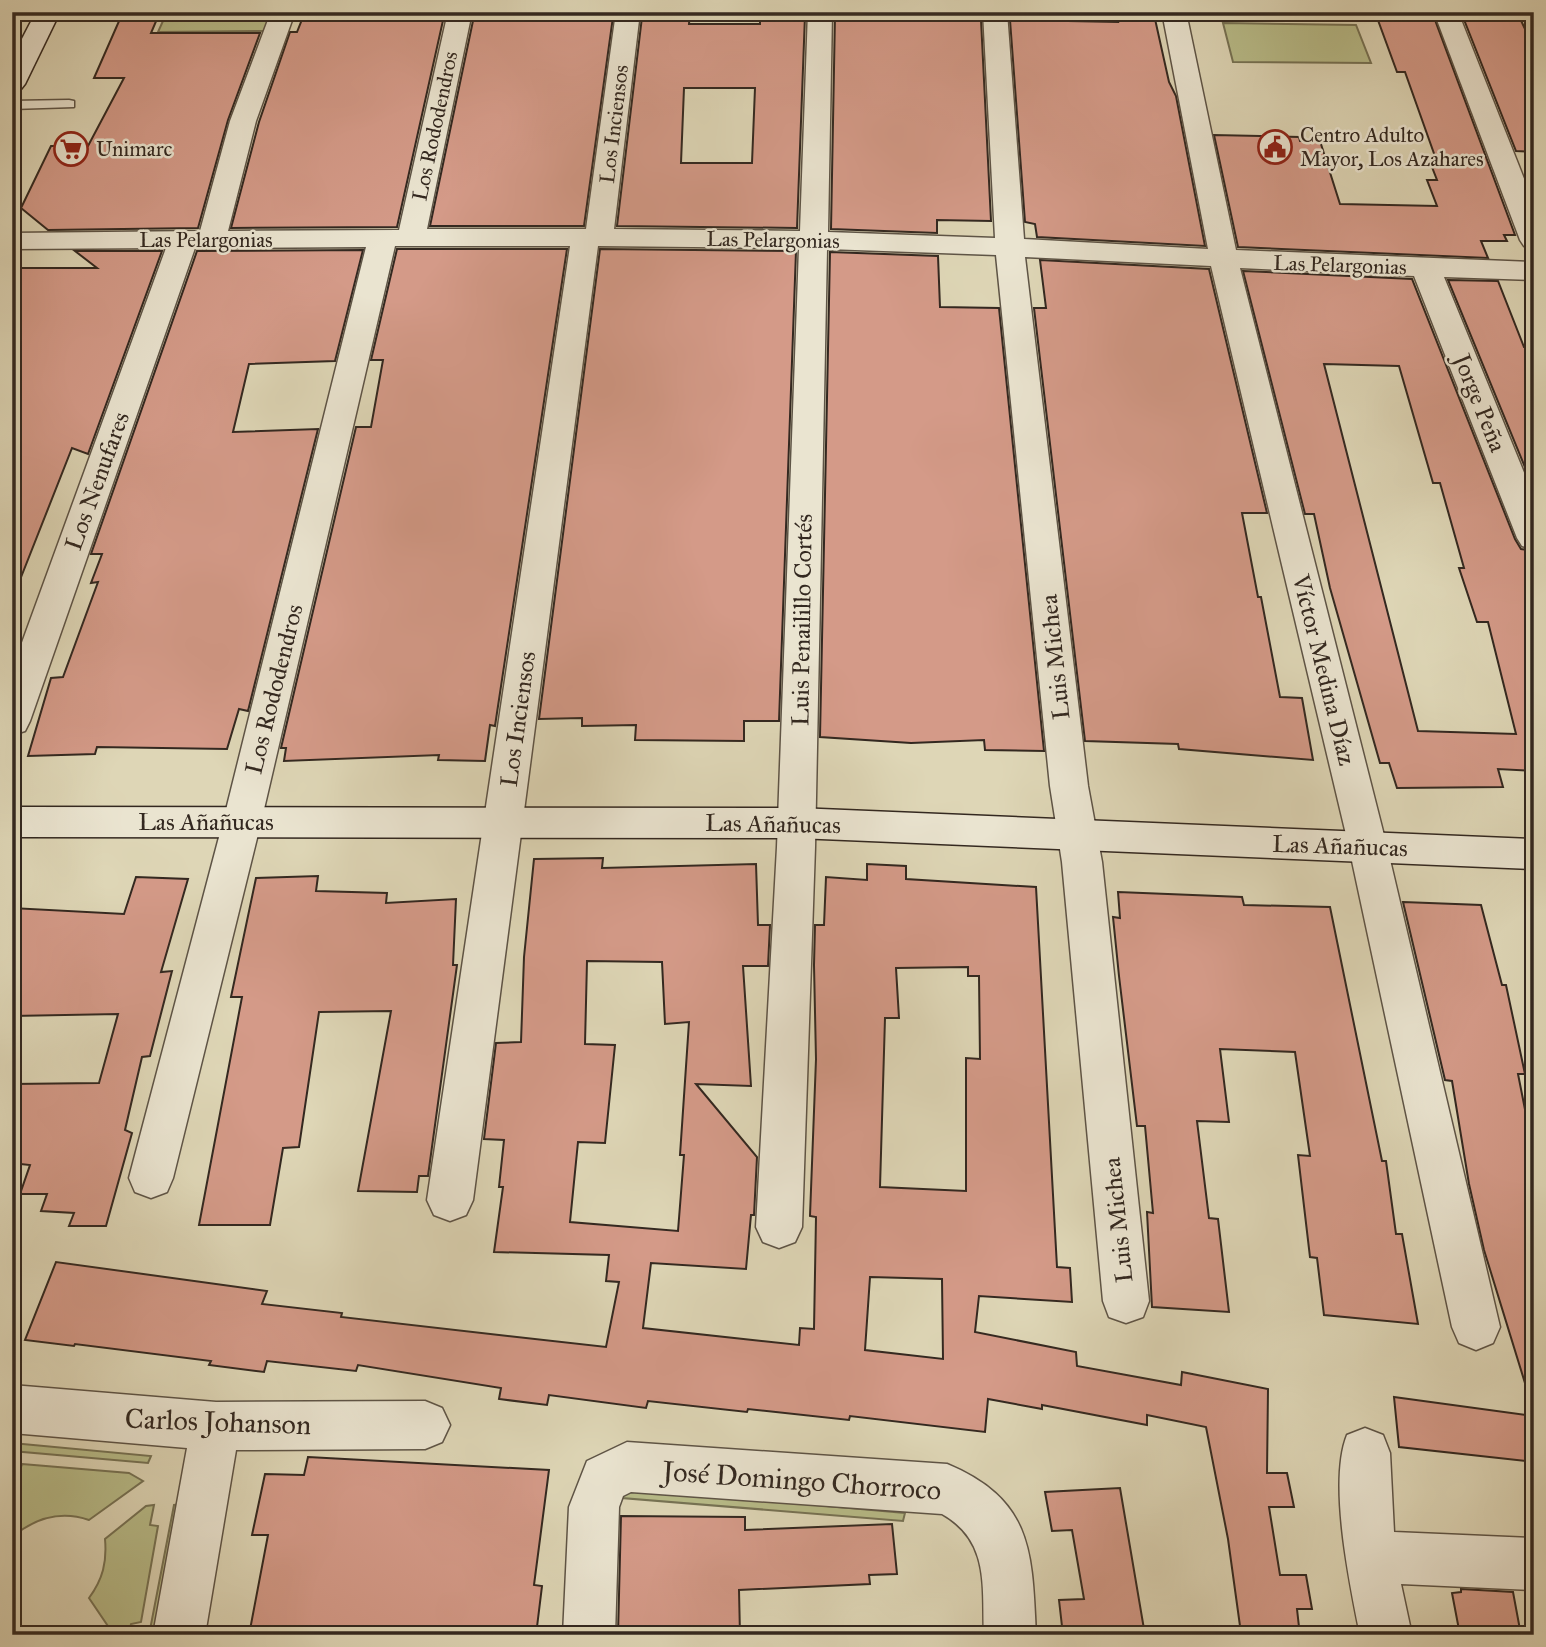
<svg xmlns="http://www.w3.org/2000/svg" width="1546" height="1647" font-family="'IM FELL Great Primer',serif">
	<rect width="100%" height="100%" fill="#ded6b6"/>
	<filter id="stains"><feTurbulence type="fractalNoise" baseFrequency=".00286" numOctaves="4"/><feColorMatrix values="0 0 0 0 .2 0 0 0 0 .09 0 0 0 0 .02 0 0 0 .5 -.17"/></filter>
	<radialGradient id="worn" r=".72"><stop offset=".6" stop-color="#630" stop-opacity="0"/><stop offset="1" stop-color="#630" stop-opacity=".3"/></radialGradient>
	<g fill="#b8bc89" stroke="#767254" stroke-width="2">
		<path d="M167,12h107l-8,19 -108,1z"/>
		<path d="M1223,23l133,2 15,38 -138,-1z"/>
		<path d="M12,1443l139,13 -3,7 -136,-12z"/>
		<path d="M22,1464l107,9 14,8 -54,39c-29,-10 -54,-2 -77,17v-43z"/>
		<path d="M626,1488l279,25 -2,8 -281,-23z"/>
		<path d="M184,1504l-22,131h-13l25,-130z"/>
		<path d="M154,1505l-4,20 8,1 -17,96 -10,2 -2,11h-15l-25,-37c14,-19 18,-36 16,-59l41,-33z"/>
	</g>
	<g fill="#d49a88" stroke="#332820" stroke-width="2" fill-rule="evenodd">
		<path d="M123,12h37l-9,21h109l-32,87 -30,108 -150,2 -27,-22 30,-62h37l36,-68h-30z"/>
		<path d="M305,12h131l-1,5 9,-1 -47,211 -166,1 28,-106 31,-90h7z"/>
		<path d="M650,12h40l-1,12h71v-9h45l-8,213 -180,-2 25,-209h7zM684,88h71l-3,75h-71z"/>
		<path d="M842,12l139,8 10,201 -54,-1v13l-106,-4 4,-214h7z"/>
		<path d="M1375,12h57l83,223h-11l3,6h-26l7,17 -250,-11 -24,-112 85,2 1,4h20l20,63 97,2 -10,-26h10l-7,-18h7l-32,-90h-8z"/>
		<path d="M1461,12h56l17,36v104l-18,-1z"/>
		<path d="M540,15l73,2 -29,209h-154l44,-210z"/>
		<path d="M1117,19h38l14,63 7,14 29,150 -168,-9 -2,-13 -10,-2 -15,-202 108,2z"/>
		<path d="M397,249h170l-72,477 -5,-1 -5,36 -47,-1 1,-5 -155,6 2,-13h-5l75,-321h15l12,-67h-12z"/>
		<path d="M600,249l196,2 -17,470h-35v20l-109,-1 1,-15 -54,1v-8l-43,1z"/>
		<path d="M363,250l-28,111 -86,3 -16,68 85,-3 -70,282 -9,-2 -12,40 -130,-2 -2,7 -67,2 23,-78 12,-1 35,-95 -7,1 11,-29h-11l106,-303z"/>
		<path d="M75,251h87l-74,203 -16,-6 -58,147 -2,-327h85z"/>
		<path d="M830,252l108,4 2,51 59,1 45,443 -59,-1 -1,-10 -73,3 -91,-6z"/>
		<path d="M1040,260l169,9 58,244h-25l16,84h3l19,100 22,1 11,62 -134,-11 -1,-5 -93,-3 -51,-433h12z"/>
		<path d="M1243,271l169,8 103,260 6,10 13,2v220l-36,-2 5,18 -106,1 -8,-25h-9l-50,-175 -16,-74h-9zM1324,364l75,2 34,117h7l24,85h-5l18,54h11l28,112 -98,-3z"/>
		<path d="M1448,280l50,1 26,66h10v142z"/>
		<path d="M603,858l-1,10 154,-4 2,61h12l-2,41h-25l8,120 -55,-2 61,73 -3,58h-3l-5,54 -95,-6 -8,65 156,17 1,-17 14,1 2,-112 -6,-1 6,-157 -2,-94 1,-40h9l2,-48 41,3v-16l39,2v13l130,8 21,380 13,1 2,34 -93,-6 -4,36 101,20 1,14 104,19 1,-13 86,17 -1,84h20l7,34h-25l11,68h26l6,34h-15l2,18 -59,-1 -12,-87 -22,-112 -59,-12v10l-105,-20v4l-54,-10 -3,33 -135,-16 -1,4 -101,-11 -1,3 -99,-11 -2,7 -97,-13 -2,10 -48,-6 2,-11 -143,-23 -2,6 -89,-10 -3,11 -55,-7 2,-4 -136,-17 -1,2 -49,-6 31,-78 211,29 -5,13 80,9 -1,4 265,30 13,-65 -13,-1 3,-26 -115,-3 9,-65h-4l5,-47 -20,-1 12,-96 25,-1 3,-85 10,-98zM587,961l75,1 3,62 24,-2 -9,133h4l-6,76 -108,-9 8,-80 27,1 10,-98 -30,-1zM968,967v9h11l1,83 -14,-1v133l-86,-4 5,-169h14l-3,-50zM870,1277l72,2 1,80 -78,-9z"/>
		<path d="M318,876l-2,15 71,2 -1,10 70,-4 -3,66h4l-29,211h-9l-2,16 -59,-1 33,-180 -72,1 -20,135 -16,1 -13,77h-71l43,-228h-11l25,-119z"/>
		<path d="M136,877l52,2 -27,93 11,-1 -22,85 -8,1 -17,73 7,3 -26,93h-37l5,-13 -33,-2 6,-17h-27l10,-29 -18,-2v-79l87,-1 19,-69 -106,2v-108l112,6z"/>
		<path d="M1118,892l124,5 2,8 86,2 52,254h4l10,73h6l16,90 -94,-9 -7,-57 -7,-1 -12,-102 12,1 -15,-104 -75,-3 9,73 -32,-1 12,97 9,1 11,93 -77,-5 -5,-95 6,1 -8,-87h-8l-18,-150 -6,-59 7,1z"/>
		<path d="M1403,902l78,3 21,80h4l19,89h-7l16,81v226l-9,2 -41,-133 -15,-66 -17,-103 -7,-1z"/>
		<path d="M1394,1397l140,19v46l-135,-15z"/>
		<path d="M308,1457l241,13 -15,115 8,1 -6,49h-287l19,-100h-16l13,-61 39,1z"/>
		<path d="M1120,1488l25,147h-82l-4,-35 25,-1 -12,-69 -20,1 -7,-39z"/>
		<path d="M621,1516l124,1v13l147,-6 5,50 -28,1 1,9 -131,6 1,45h-122z"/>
		<path d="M1461,1589l52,3 8,43h-61l-8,-42 9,-1z"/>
	</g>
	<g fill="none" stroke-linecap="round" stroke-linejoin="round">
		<g stroke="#5e5446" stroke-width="3">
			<path id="lane" d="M69,100l5,1v6l-62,2v-8z"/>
		</g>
		<g stroke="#5e5446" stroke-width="3">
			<g id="street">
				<path d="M271,12h24l-39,109 -28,110 171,-1 49,-218h24l-45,217h159l30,-217h24l-26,217 186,2 8,-219h24l-4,220 167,6 -12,-226h24l17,227 184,10 -46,-237h24l50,238 298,12v18l-90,-3 90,220v52l-12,-3 -5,-8 -103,-262 -174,-8 147,579 113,480 -7,16 -17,7 -17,-7 -7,-16 -103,-480 -138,-581 -186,-9 63,529 14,76 47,439 -6,16 -17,6 -17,-6 -6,-16 -41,-439 -12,-76 -54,-531 -169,-6 -12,598 -13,380 -7,15 -16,6 -16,-6 -7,-15 21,-380 22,-599 -201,-2 -125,954 -7,15 -16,6 -16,-6 -7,-15 143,-954h-175l-134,576 -88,356 -6,14 -16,6 -16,-6 -6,-14 94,-356 143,-575 -171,1 -165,473 -5,10 -13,4v-65l154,-422 -154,1v-16l188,-2 30,-110z"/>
				<path d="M1434,12h24l76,192v44l-10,-2 -4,-6z"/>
				<path d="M12,1385l204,17 209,-1 17,7 8,17 -8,17 -17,7 -189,1 -31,185h-52l34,-187 -175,-15z"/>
				<path d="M1365,1428l18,7 7,18 4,79 140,6v52l-133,-6 11,51h-52c-10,-50 -32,-153 -13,-200z"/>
				<path d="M627,1442l320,22c86,36 85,88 89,171h-52c-2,-49 6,-94 -42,-121l-311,-22 -8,4 -4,11 -4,128h-52l6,-128 18,-46z"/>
			</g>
		</g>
		<g stroke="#332820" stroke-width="3">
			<g id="secondary">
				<path d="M36,12h24l-35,72 -4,5 -9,3v-34z"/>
				<path d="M12,807l785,1 737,31v30l-737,-31 -785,-1z"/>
			</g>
		</g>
		<use href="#lane" fill="#eae4d0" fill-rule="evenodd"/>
		<use href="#street" fill="#eae4d0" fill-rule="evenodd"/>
		<use href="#secondary" fill="#eae4d0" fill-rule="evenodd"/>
	</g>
	<defs>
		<g id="civic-ring" transform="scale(1.75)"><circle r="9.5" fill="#eae4d0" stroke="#8f2418" stroke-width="1.5"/><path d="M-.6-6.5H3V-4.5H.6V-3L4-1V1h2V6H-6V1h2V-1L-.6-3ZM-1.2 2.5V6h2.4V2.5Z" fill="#8f2418"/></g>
		<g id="supermarket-ring" transform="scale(1.75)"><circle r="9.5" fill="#eae4d0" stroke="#8f2418" stroke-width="1.5"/><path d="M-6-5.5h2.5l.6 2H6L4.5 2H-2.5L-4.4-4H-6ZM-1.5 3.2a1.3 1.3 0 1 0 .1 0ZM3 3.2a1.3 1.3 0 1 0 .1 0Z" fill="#8f2418"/></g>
	</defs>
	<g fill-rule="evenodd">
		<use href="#civic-ring" x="1275" y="147"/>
		<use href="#supermarket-ring" x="71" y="149"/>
	</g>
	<g text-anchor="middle" stroke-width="5" stroke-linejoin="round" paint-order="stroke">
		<g font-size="21" fill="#332820" stroke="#eae4d0">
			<text transform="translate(614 124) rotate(-83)" y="7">Los Inciensos</text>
			<text transform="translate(435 126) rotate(-78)" y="7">Los Rododendros</text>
			<text x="206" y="247">Las Pelargonias</text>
			<text transform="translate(773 240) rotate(1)" y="7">Las Pelargonias</text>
			<text transform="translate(1340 265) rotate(2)" y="7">Las Pelargonias</text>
		</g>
		<g font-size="21" fill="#332820" stroke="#eae4d0" text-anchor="start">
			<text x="1300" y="142">Centro Adulto<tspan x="1300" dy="24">Mayor, Los Azahares</tspan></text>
			<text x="96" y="156">Unimarc</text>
		</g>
		<g font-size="24" fill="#332820" stroke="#eae4d0">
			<text transform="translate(1480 403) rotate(68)" y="8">Jorge Peña</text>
			<text transform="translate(97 481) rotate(-70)" y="8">Los Nenufares</text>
			<text transform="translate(802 620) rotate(-89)" y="8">Luis Penailillo Cortés</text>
			<text transform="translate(1055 657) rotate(-96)" y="8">Luis Michea</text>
			<text transform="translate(1324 670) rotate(76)" y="8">Víctor Medina Díaz</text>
			<text transform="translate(274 689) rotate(-76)" y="8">Los Rododendros</text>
			<text transform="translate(518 719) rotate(-82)" y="8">Los Inciensos</text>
			<text x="206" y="830">Las Añañucas</text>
			<text transform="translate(773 824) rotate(1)" y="8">Las Añañucas</text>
			<text transform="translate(1340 846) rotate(2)" y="8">Las Añañucas</text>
			<text transform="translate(1118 1220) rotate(-96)" y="8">Luis Michea</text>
		</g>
		<g font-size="28" fill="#332820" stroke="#eae4d0">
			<text transform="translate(218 1421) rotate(2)" y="10">Carlos Johanson</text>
			<text transform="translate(802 1480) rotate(4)" y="10">José Domingo Chorroco</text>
		</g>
	</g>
	<rect width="1546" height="1647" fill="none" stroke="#ded6b6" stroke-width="42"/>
	<rect x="14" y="14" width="1518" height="1619" fill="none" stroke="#332820" stroke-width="3.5"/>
	<rect x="21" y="21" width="1504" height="1605" fill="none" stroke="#332820" stroke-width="2"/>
	<rect width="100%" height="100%" filter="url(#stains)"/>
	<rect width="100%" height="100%" fill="url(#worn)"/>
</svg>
